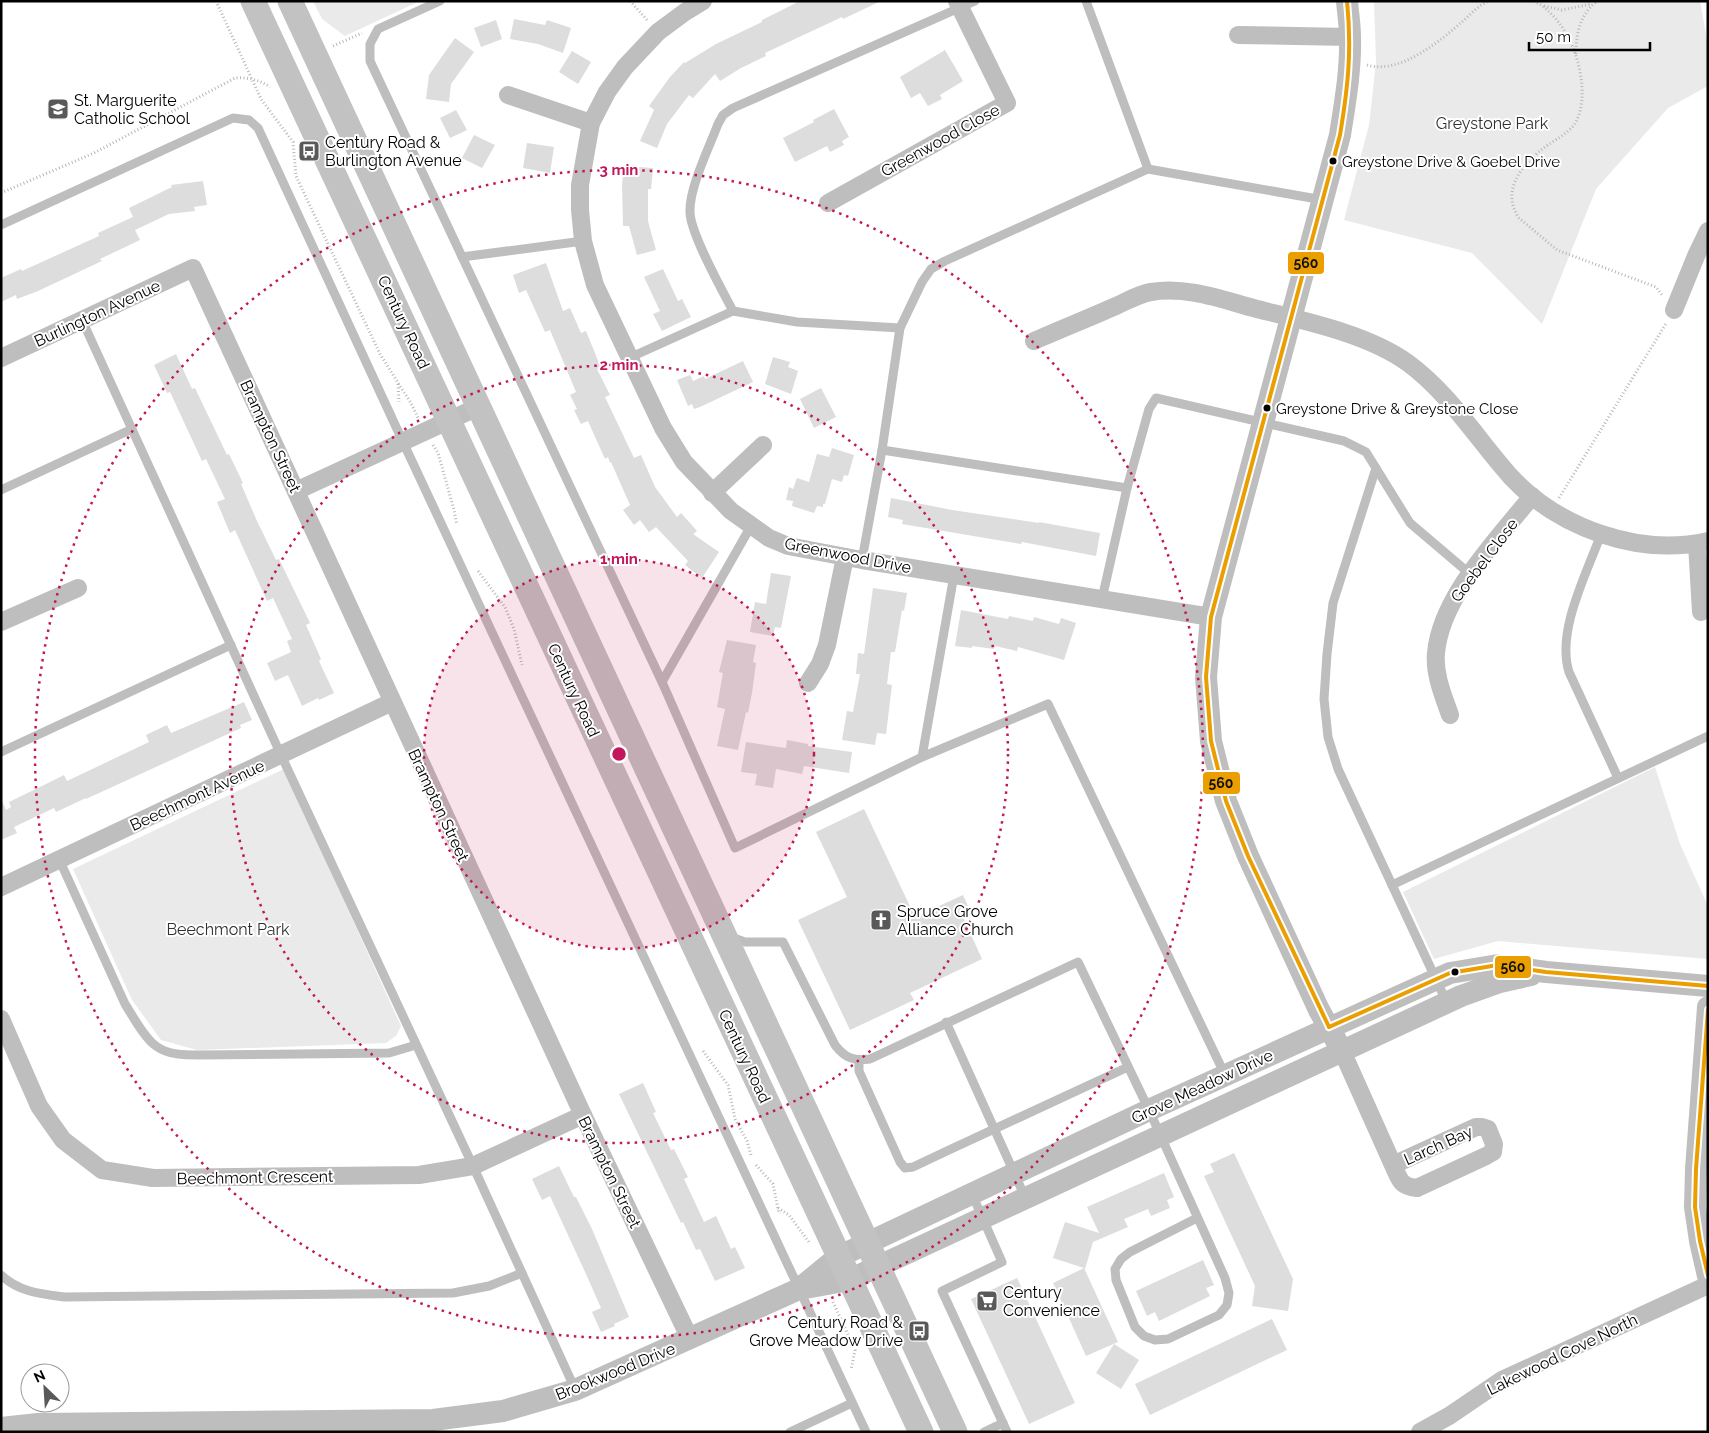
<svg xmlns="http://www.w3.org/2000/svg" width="1709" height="1433" font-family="Raleway,sans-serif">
	<rect width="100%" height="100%" fill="#fff"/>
	<g fill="#eaeaea">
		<path d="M313,1h107l-75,35 -23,-17z"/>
		<path d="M1374,1h326l8,44v41l-40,22 -72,81 -54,135 -70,-71 -128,-33 25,-95 7,-63z"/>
		<path d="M1655,767l25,77 28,62v53l-210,-18 -64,18 -31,-67z"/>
		<path d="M284,769l117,257 -5,10 -10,7 -189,7 -36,-10 -29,-40 -59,-131z"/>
	</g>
	<g fill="#ddd">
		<path d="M800,1h81l-38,18 -1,-2 -77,36 1,3 -25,12 -21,13 -5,-7 -22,24 -4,-3 -22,29 -10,24 -17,-7 14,-31 -5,-4 21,-29 14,-15 1,1 31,-19 46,-22v-2z"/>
		<path d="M514,19l31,6 2,-5 24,8 -8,25 -25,-9 -28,-5z"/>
		<path d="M496,20l6,19 -21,8 -7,-19z"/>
		<path d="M455,38l19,14 -23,32 -2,18 -23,-3 3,-24z"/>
		<path d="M945,50l18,31 -23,14 2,4 -14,7 -8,-13 -9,5 -11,-21z"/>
		<path d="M572,51l19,11 -13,22 -19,-12z"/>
		<path d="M834,109l15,28 -7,4 2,4 -14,7 -3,-6 -32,16 -12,-24 31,-16 -1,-2z"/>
		<path d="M456,110l11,20 -17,8 -10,-20z"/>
		<path d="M474,135l21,10 -13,23 -20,-10z"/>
		<path d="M527,143l27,4 -4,26 -27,-5z"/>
		<path d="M624,166l29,2 -2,21h-3v32l8,29 -19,5 -8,-29h-6l-1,-41z"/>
		<path d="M203,181l4,24 -13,2 1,4 -26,3 -34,16 5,10 -40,19 2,2 -64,30 -21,8 -1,-4 -15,7v-24l20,-9 1,2 77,-35 -1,-3 35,-16 -4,-9 43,-21 -1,-2z"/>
		<path d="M546,263l17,48 7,-3 11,25 5,-2 15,37 -4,1 13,26 -5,2 29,61 7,-3 14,32 22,30 4,-4 16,18 -4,3 26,18 -17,26 -17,-13 3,-4 -32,-34 -7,5 -9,-12 -6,5 -11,-15 7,-5 -19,-43 -1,1 -2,-6 -3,2 -17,-38 -7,3 -7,-14 3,-1 -7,-14 6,-3 -26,-62 -5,2 -19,-42 -7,3 -6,-18z"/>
		<path d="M663,269l15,32 4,-2 9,18 -29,14 -9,-17 7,-3 -16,-34z"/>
		<path d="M176,354l16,35 3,-1 32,67 2,-1 14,29 -2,1 16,37 19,39 3,-1 31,64 -4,2 15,34 -2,2 15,32 -15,7 -1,-2 -16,8 -14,-31 -13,6 -8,-18 24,-11 -4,-11 5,-2 -19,-41 -6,3 -32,-71 -5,3 -13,-31 8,-3 -19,-40 -4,2 -32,-69 -3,1 -13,-28z"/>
		<path d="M773,357l17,5 -2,5 10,4 -7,23 -26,-10z"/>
		<path d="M743,361l10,21 -53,25 -6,2 -2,-5 -4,2 -11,-26 13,-5 3,6 11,-5 1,3z"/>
		<path d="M821,388l15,29 -22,11 -14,-29z"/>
		<path d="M832,448l22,7 -6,21 -4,-1 -2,7 -10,-3 -7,25h-2v3l-6,-1 -3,7 -22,-7 1,-5 -7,-1 3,-13 4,2 4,-11 12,4 8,-28 12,3z"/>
		<path d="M891,498l61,12 87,13v-1l61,11 -4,23 -74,-14 -1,2 -119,-20 1,-4 -15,-3z"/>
		<path d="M771,573l20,3 -10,52 -6,-1 -2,9 -23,-4 5,-30 11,2z"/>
		<path d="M873,588l34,5 -3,18 -2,-1 -7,42h-4l-4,32 5,1 -6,49 -9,-1 -2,12 -33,-5 5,-29 6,1 7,-38h-4l2,-21 6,1z"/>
		<path d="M961,610l47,9 1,-3 24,5 1,-4 25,7 2,-6 15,5 -12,37 -46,-13 -1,4 -22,-5 -1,3 -22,-3v2l-17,-2z"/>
		<path d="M727,640l29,5 -3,17 3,1 -4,30 -4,20 -2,-1 -8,38 -21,-4 8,-37 -8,-2 6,-34 -4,-1z"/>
		<path d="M244,702l8,18 -12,5 1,3 -155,71v-1l-30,14 -2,-4 -40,19 3,6 -16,7v-41l5,11 5,-3 -2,-5 35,-17 20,-10 3,6 82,-39 -3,-7 21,-10 4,8z"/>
		<path d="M787,740l21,4v2l44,6 -3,21 -45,-7 -2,8 -26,-5 -3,19 -18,-3 2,-11 -16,-2 5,-30 40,6z"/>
		<path d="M864,809l51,108 48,-22 9,20 -8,4 18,40 -72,34 4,7 -64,30 -52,-110 49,-23 -31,-65z"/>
		<path d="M643,1083l13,29 -3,1 18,37 3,-1 14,28 -4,2 20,43 12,-6 15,33 4,-2 10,21 -30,13 -15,-32 -4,1 -13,-28 -2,1 -62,-129z"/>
		<path d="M1234,1153l59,126 -5,32 -36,-5 3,-20 -51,-110 10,-4 -4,-8z"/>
		<path d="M559,1166l15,31h2l16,32 37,88 -15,7 1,2 -14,6 -9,-20 9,-4 -15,-34 -36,-78 -8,4 -10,-21z"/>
		<path d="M1164,1173l10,24 -7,3 3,8 -19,8 -3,-7 -24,10 4,8 -35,15 -8,27 -1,-1 34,74 -32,14 -33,-73 31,-15 -31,-10 12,-36 34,11 -12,-26z"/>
		<path d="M1203,1260l11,25 -8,3 4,8 -51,25 -4,-9 -8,4 -11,-25z"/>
		<path d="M1017,1278l58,125 -46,21 -58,-125z"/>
		<path d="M1272,1319l15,31 -137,65 -15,-31z"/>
		<path d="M1114,1344l25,16 -18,29 -25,-16z"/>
	</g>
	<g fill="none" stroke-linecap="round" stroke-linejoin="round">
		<g stroke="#b8b8b8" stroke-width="3" stroke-dasharray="1 2.5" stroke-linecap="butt">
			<path d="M216,1l45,98 32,43 3,34 84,178 32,51 6,13"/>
			<path d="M630,1l18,20"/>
			<path d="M1534,1c33,17 50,64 48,98 -1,9 -3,19 -8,26 -8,10 -23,17 -33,25 -21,17 -40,42 -22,68l38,32 99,37 6,8"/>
			<path d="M1544,6l18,4 29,-6"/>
			<path d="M333,46l29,-13"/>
			<path d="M1576,54c0,-21 4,-39 20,-52"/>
			<path d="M1367,65c33,10 73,-24 96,-44 8,-7 15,-15 25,-20"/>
			<path d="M1,193l93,-40 141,-75c12,-1 25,2 35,9"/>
			<path d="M398,384l1,18"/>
			<path d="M433,445l5,8 16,57 3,15"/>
			<path d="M1559,498l108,-176"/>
			<path d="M478,571l27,36 9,22 8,36"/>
			<path d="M703,1051l25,34 7,34 12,22 4,14"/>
			<path d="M756,1165l17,19 6,30"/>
			<path d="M778,1208l11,7 20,27"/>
			<path d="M833,1302l22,48 -4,20"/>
		</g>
		<g stroke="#bebebe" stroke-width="9">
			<path d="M440,1l-62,28 -8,15v17l292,621 73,166 187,-91 126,-53 177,371"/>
			<path d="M1086,1l62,168"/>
			<path d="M1,225l232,-107 16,2 9,8 145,314 463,990"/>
			<path d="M462,257l121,-16"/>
			<path d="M82,320l199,435 192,411 102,223"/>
			<path d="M900,328l-103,-6 -64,-11c-11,-21 -43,-78 -43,-99 -1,-24 19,-64 28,-88l5,-9 10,-7 242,-107"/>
			<path d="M629,358l104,-47"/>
			<path d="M882,450l245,38"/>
			<path d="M1376,468l-43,135 -6,51 -3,45 4,38 10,32 109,234"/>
			<path d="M1,490l131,-61"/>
			<path d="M1601,534c-14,39 -45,97 -32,138l49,106"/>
			<path d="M862,560l20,-110 18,-122 22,-46 9,-13 14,-8 203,-92 175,31"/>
			<path d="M1102,599l25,-111 22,-79 7,-11 188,43 22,11 44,71 60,51"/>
			<path d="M662,682l89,-156"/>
			<path d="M1,752l230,-107"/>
			<path d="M922,757l32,-182"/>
			<path d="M59,859l66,145c7,11 20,35 31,42 12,9 29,9 43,9l190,-2 27,-8"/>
			<path d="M1392,885l316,-149"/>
			<path d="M731,937l14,5h38l52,103c10,13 18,16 35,14l208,-97 71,148 76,168 4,15 -2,12 -8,10 -51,24 -13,1 -11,-4 -9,-9 -19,-47 -1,-11 6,-10 9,-7 67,-34"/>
			<path d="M946,1022l79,175"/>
			<path d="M859,1060v11l41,91 5,6 8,-1 36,-17 179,-83"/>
			<path d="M972,1194l30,68 -60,29 65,141"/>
			<path d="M1,1275c18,17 40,19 63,22l389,-4 36,-7 33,-13"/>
			<path d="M790,1432l62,-29"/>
			<path d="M984,1432l19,-9"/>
		</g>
		<g stroke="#bebebe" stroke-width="18">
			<path d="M703,1l-18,11 -27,20 -33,35 -18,25 -16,31 -11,62v25l3,31 12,44 68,143 21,34 47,49 38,27 19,8 74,14 349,57"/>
			<path d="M1238,35l112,2"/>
			<path d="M508,95l83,28"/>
			<path d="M828,203l179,-100 -50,-102"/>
			<path d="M1674,310l22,-54 12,-25"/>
			<path d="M1034,341c27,-12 55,-23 82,-35 11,-5 23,-12 35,-14 36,-6 72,8 106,17 48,12 111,25 151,54 42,31 69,76 103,114 48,51 128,80 197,64"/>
			<path d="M1,358l192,-90 390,847 107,224"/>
			<path d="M296,491l182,-84"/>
			<path d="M712,493l51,-48"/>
			<path d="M1697,544l4,68"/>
			<path d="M1,622l77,-34"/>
			<path d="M808,683l12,-19 7,-19 18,-88"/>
			<path d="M1450,715c-7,-20 -16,-41 -14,-62 5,-57 62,-114 96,-157"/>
			<path d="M1,887l391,-185"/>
			<path d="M1,1019l38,87 24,34 39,30 51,8 266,-3 54,-9 110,-51"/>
			<path d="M1342,1051l51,114c7,15 7,21 24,23l69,-32 7,-4 1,-8 -6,-15 -6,-2h-6l-83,38"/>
			<path d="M1420,1432l29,-16 53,-36 206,-95"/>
		</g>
		<g stroke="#bebebe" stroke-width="22">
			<path d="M1708,1007l-12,162 -1,38 5,34 8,35"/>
			<path d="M1342,1051l-23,-41 -71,-154 -22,-55 -15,-60 -5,-64 5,-60 129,-482c5,-32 11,-66 10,-98 0,-12 -2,-24 -3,-36"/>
			<path d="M800,1289l49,-9 612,-284 39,-14 31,-7"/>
			<path d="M1,1428l37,-4 395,-4 70,-9 72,-21 224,-101 39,-32 311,-147 301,-137 48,-8 48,7 162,14"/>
		</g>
		<g stroke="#c2c2c2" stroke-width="25">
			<path d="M253,1l668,1431"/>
			<path d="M290,1l665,1431"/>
		</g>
		<g stroke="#fff" stroke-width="8">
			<g id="bus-1">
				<path d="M1708,1010l-12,159 -1,38 5,34 8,34"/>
				<path d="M1329,1027l-81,-171 -22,-55 -15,-60 -5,-64 5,-60 129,-482c8,-48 12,-85 7,-134"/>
				<path d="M1329,1027l121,-54 48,-8 48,7 162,14"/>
			</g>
		</g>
		<use href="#bus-1" stroke="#eb9e00" stroke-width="4"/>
	</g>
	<circle cx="619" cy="754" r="195" fill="#c2185b" fill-opacity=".12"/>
	<g fill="none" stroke="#c2185b" stroke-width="2.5" stroke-dasharray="2.5 5">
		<circle cx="619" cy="754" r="195"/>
		<circle cx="619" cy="754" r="389"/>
		<circle cx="619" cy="754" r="584"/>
	</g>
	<defs>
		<g id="school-square" transform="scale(1.125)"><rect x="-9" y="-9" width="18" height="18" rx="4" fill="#595959" stroke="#fff"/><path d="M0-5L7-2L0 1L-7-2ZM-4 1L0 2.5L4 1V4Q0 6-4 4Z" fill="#fff"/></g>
		<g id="bus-square" transform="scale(1.125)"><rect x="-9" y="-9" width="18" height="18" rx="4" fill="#595959" stroke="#fff"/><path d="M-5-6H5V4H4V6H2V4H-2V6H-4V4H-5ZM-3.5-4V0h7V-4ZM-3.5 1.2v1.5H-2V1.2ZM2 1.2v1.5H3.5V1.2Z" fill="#fff"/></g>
		<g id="church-square" transform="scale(1.125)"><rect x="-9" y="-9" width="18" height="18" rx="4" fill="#595959" stroke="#fff"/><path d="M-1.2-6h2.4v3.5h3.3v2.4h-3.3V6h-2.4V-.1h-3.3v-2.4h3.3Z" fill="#fff"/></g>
		<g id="supermarket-square" transform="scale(1.125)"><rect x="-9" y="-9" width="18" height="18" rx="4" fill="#595959" stroke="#fff"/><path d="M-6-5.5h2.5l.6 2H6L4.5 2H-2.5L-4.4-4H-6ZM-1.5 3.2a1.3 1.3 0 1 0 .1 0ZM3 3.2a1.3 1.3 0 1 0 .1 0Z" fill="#fff"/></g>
	</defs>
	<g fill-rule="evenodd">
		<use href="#school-square" x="58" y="109"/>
		<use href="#bus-square" x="309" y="151"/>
		<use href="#church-square" x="881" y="920"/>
		<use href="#supermarket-square" x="987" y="1301"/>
		<use href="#bus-square" x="919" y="1331"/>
	</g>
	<g fill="#000" stroke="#fff" stroke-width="2">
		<circle cx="1333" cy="161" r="4.5"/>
		<circle cx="1267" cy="408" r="4.5"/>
		<circle cx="1455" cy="972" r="4.5"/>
	</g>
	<g text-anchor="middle" stroke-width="4" stroke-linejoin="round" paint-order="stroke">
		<g font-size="15" fill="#000" stroke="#fff" text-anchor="start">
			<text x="1342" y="167">Greystone Drive &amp; Goebel Drive</text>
			<text x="1276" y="414">Greystone Drive &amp; Greystone Close</text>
		</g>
		<g font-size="16" fill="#000" stroke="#fff" text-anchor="start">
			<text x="74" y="106">St. Marguerite<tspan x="74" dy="18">Catholic School</tspan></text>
			<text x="325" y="148">Century Road &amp;<tspan x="325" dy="18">Burlington Avenue</tspan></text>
			<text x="897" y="917">Spruce Grove<tspan x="897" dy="18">Alliance Church</tspan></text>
			<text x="1003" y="1298">Century<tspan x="1003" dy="18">Convenience</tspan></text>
			<text x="903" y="1328" text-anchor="end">Century Road &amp;<tspan x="903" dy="18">Grove Meadow Drive</tspan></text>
		</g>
		<g font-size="16" fill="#303030" stroke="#fff">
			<text x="1492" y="129">Greystone Park</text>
			<text x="228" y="935">Beechmont Park</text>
		</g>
		<g font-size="16" fill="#000" stroke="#fff">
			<text transform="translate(940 140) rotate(-29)" y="6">Greenwood Close</text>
			<text transform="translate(97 313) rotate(-25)" y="6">Burlington Avenue</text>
			<text transform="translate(404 322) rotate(65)" y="6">Century Road</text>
			<text transform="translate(271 436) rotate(65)" y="6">Brampton Street</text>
			<text transform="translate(848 555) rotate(11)" y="6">Greenwood Drive</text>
			<text transform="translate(1484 560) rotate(-53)" y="6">Goebel Close</text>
			<text transform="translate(574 690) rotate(65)" y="6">Century Road</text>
			<text transform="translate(197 795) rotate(-25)" y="6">Beechmont Avenue</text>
			<text transform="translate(439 805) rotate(65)" y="6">Brampton Street</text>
			<text transform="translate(745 1056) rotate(65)" y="6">Century Road</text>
			<text transform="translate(1202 1086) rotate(-25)" y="6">Grove Meadow Drive</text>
			<text transform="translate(1438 1145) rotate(-24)" y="6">Larch Bay</text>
			<text transform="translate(610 1172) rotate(64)" y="6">Brampton Street</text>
			<text transform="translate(255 1177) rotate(-1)" y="6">Beechmont Crescent</text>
			<text transform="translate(1562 1354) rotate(-26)" y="6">Lakewood Cove North</text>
			<text transform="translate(615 1371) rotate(-22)" y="6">Brookwood Drive</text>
		</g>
	</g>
	<circle cx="619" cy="754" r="8" fill="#c2185b" stroke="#fff" stroke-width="2.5"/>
	<g font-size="15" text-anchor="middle" font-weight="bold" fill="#c2185b" stroke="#fff" stroke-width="4" stroke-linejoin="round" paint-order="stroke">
		<text x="619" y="175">3 min</text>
		<text x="619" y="370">2 min</text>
		<text x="619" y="564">1 min</text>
	</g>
	<g stroke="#fff" stroke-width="2">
		<rect x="1287" y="251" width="38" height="24" rx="5" fill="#eb9e00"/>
		<rect x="1202" y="771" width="39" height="24" rx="5" fill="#eb9e00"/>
		<rect x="1494" y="955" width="38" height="24" rx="5" fill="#eb9e00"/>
	</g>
	<g font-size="14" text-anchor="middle" font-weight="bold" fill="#111">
		<text x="1306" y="268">560</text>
		<text x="1221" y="788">560</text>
		<text x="1513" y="972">560</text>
	</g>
	<rect width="1709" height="1433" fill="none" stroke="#000000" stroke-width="5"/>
	<g transform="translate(45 1388) rotate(335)"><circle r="24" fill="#ffffff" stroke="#999999"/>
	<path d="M0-4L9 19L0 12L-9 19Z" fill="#595959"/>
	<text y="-8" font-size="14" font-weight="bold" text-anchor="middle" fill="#000000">N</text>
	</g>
	<path d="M1529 42v8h121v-8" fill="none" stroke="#000000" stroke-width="2.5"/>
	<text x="1536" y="42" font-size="15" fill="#000000" stroke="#ffffff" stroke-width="4" paint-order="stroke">50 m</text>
</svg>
